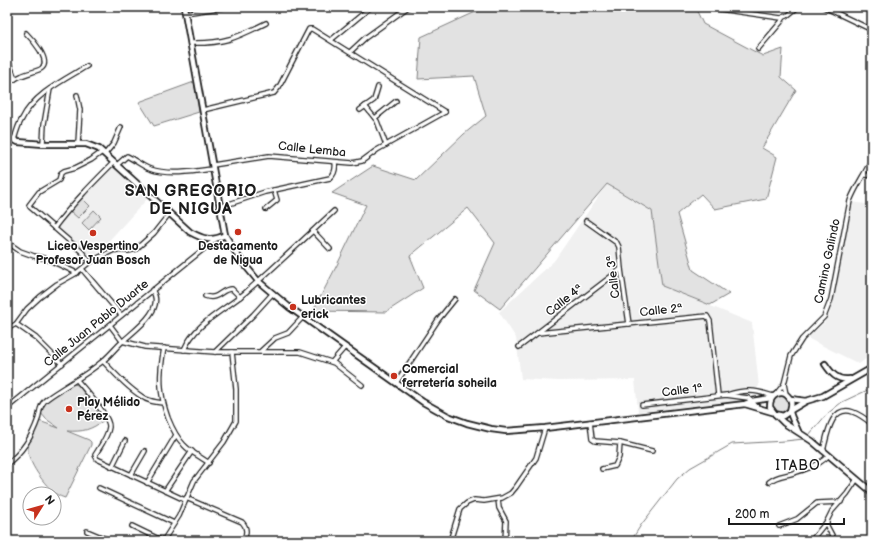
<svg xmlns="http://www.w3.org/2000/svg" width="879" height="548" font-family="'Balsamiq Sans',sans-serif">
	<rect width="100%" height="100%" fill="#fff"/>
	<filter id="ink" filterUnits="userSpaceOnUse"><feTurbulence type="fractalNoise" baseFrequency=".025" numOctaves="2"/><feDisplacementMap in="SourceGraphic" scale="8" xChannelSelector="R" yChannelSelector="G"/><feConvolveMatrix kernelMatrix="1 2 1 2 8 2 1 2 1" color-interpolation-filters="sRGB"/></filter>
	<g filter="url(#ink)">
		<g fill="#f0f0f0">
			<path d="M113,166l35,32 -56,61 -34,-30 -1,-3 11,-14z"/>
			<path d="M607,184l45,27 10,75 90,37 7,63 -15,14 -106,12 -3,-32 -77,1 -37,-2 -5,-41 -17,-26 55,-51z"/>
			<path d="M852,202l20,3v149l-13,10 -52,-26 17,-15 6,-10z"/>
		</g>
		<g fill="#e2e2e2" stroke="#7f7f7f">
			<path d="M485,7h95l1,2 8,-2h106l8,17 60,32 20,-7 -2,28 15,13 -34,58 15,9 -11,42 -51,10 -14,-15 -24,20 16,56 36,24 -19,11 -48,-19 -10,-75 -45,-27 -107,125 -26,-19 21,-47 -27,-35 -58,48 13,32 -37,24 -73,-1 24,-46 29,-60 -34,-12 41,-27 43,14 48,-46 22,-18 -12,-40 -56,3 3,-42 61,-28z"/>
			<path d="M194,82l5,30 -45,14 -15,-24z"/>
			<path d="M82,198l8,8 -12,12 -8,-7z"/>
			<path d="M94,210l7,7 -12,13 -7,-7z"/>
			<path d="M73,384l5,1 26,35c-13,10 -21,12 -37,11l22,9 2,2v3l-26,53c-3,-1 -6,-2 -9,-4 -10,-7 -30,-33 -28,-47 2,-9 7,-17 11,-26l20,7 -13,-9 -6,-7c6,-15 20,-20 33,-28z"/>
			<path d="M783,394l7,6 -1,10 -5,4 -10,-2 -3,-10 3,-5z"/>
		</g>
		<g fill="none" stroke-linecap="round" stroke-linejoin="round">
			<g stroke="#7a7a7a" stroke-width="1">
				<path d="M808,436l19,-22 15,-12 30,-14"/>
				<path d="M631,541l10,-16 36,-46 13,-11 42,-24 53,-3 19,-2"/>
			</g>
			<g stroke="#1c1c1c" stroke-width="6">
				<g id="street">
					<path d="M824,7l48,23"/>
					<path d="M719,9l62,9 6,-2 11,-9"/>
					<path d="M185,13l40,-6"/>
					<path d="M331,40l40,-33"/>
					<path d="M190,43c34,1 46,-5 76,-20"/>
					<path d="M758,49l23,-27 3,-5"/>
					<path d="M350,52l15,-14 43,-31"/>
					<path d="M7,57l8,22"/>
					<path d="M7,83c5,-2 9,-5 14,-7 6,-3 18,-5 21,-8 9,-8 -10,-29 -16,-35"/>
					<path d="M77,95l3,15 -2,33"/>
					<path d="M365,106l12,15 9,24"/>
					<path d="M203,110l71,-17 5,-6 30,-58h3l133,83"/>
					<path d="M360,110l14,-10 4,-13"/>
					<path d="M375,118l21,-17"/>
					<path d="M14,140c2,-7 4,-15 8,-21 12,-25 42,-39 65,-53"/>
					<path d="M43,144l1,-20 6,-35"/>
					<path d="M105,154l9,-11 7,-16"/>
					<path d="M117,165l10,-9c8,4 15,10 23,13 20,7 42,2 63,0"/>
					<path d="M213,165l56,-9 83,7 10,-2 15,-11 68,-38"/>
					<path d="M865,175l7,1"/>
					<path d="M220,207l45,-15 65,-14c5,-4 6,-9 5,-16"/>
					<path d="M266,209l11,-9 -3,-10"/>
					<path d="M586,221l31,22 2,4 2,22 8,55"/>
					<path d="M54,228c18,-24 39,-45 60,-66"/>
					<path d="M313,231l17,18"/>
					<path d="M7,242l13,9 14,5 13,3 30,14"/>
					<path d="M90,262l-8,-10 -52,-45 -1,-2 10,-13 20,-12 2,-7 3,-2 11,-3 16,-8 11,-8"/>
					<path d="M82,269l39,46"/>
					<path d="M205,296c14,5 16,-8 27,-7l8,8"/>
					<path d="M16,324l20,14 26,26"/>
					<path d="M110,325l12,16 23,6 70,5h85l34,11 28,22"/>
					<path d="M7,329l9,-5 11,-15 13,-12 17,-13 18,-10 15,-12 24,-12 14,1 8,-2 18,-16 15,-19"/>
					<path d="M538,333l169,-17 3,5 8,74"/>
					<path d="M519,347l102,-78"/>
					<path d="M164,348c-5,26 -5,45 4,70 4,10 8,19 16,27 6,7 17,12 25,18"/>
					<path d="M184,350c11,-27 41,-40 62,-58 30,-26 59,-54 88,-81"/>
					<path d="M261,351l14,-13 13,-5 15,-16"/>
					<path d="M215,352l38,-37 20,-22"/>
					<path d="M103,361c11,12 24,26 38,35 6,5 14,6 22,7"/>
					<path d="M332,362l13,-15"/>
					<path d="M77,380c7,9 33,36 32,47 -1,9 -9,20 -14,28l2,4 88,41"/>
					<path d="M396,383l42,-63 17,-21"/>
					<path d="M776,394l8,-10"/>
					<path d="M786,394l-2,-10 7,-28 11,-17 22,-22 7,-18 19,-98c6,-16 16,-28 22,-43"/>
					<path d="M727,395c18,-6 28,-5 46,1"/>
					<path d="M642,405l84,-10 22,3 9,9"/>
					<path d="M7,408l209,-169"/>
					<path d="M590,422l2,17 3,2 25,2 -1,14 -4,9 -13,3"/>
					<path d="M620,443l32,8"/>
					<path d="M823,451c4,-15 8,-47 30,-39 8,3 13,7 19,12"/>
					<path d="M7,464c14,-11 25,-27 31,-45 2,-8 2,-16 10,-21 17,-12 35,-21 51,-34 9,-6 16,-16 24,-23 12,-11 43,-32 29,-51"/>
					<path d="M112,467l13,-26"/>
					<path d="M131,475l14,-24"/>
					<path d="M769,482c7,-6 13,-6 21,-8 14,-4 28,-8 38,-18"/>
					<path d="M147,483l29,-48"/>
					<path d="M99,488l75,35"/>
					<path d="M165,491l27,-40"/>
					<path d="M186,498l56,24c6,6 4,12 2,19"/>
					<path d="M498,499l1,9 7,13 -1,20"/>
					<path d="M132,526l31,15"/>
					<path d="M779,526l18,-7 20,-16 24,-1"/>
					<path d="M87,531l24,10"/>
					<path d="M163,541l16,-25 15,-35 30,-39 12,-21v-32l-4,-37"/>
					<path d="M450,541l10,-32 7,-6 7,-3 10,1 18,-3 9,-5 5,-6 20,-29 9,-30"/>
					<path d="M811,541l16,-20"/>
					<path d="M835,541l-8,-15v-5l5,-10 15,-17 10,-15"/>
				</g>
			</g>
			<g stroke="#1c1c1c" stroke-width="8">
				<g id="secondary">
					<path d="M184,7l41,228 15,24 18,22 31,26 134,95 25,14 19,7 24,6 15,2 39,-3 200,-24 7,-3 19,-3"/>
					<path d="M7,136l11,6 25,2h43l13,5 91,83c13,7 21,10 35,3"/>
					<path d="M825,364c6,9 12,17 25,15"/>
					<path d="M791,399l15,2"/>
					<path d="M745,404l27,8"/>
					<path d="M791,410l15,-9 17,-5 49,-28"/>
					<path d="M790,411l-7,5 -8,-2 -5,-7c-1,-12 13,-20 20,-8 3,4 1,7 0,12 0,5 6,15 8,20"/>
					<path d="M775,414l9,9 28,18 60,51"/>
				</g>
			</g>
			<use href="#street" stroke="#fff" stroke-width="3.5"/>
			<use href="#secondary" stroke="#fff" stroke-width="4.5"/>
		</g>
	</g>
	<g fill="#c8321e" stroke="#fff" stroke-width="1.5">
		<circle cx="238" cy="232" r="4"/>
		<circle cx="93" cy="233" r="4"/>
		<circle cx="293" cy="307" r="4"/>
		<circle cx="394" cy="376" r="4"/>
		<circle cx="69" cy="409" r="4"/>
	</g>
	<g text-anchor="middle" stroke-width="3" stroke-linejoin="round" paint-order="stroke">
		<g font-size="12" fill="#1c1c1c" stroke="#fff">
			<text transform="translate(312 149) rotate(6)" y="4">Calle Lemba</text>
			<text transform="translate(827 261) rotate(-78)" y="4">Camino Galindo</text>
			<text transform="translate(613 277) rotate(-97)" y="4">Calle 3ª</text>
			<text transform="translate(564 300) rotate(-38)" y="4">Calle 4ª</text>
			<text transform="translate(661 310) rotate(-6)" y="4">Calle 2ª</text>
			<text transform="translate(96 323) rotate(-39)" y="4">Calle Juan Pablo Duarte</text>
			<text transform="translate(682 390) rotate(-7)" y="4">Calle 1ª</text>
		</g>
		<g font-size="12" font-weight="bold" fill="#1c1c1c" stroke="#fff" text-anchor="start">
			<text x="93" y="250" text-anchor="middle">Liceo Vespertino<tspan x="93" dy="14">Profesor Juan Bosch</tspan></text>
			<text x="238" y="250" text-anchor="middle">Destacamento<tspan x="238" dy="14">de Nigua</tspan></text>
			<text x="301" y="304">Lubricantes<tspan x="301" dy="14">erick</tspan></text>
			<text x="402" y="373">Comercial<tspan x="402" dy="14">ferretería soheila</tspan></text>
			<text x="77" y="406">Play Mélido<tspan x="77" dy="14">Pérez</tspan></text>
		</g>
		<g font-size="14" letter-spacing="1" fill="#1c1c1c" stroke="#fff">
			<text x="798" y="470">ITABO</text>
		</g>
		<g font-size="16" font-weight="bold" letter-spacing="1" fill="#1c1c1c" stroke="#fff">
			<text x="191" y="196">SAN GREGORIO<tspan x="191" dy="18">DE NIGUA</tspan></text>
		</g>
	</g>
	<rect width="879" height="548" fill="none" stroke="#fff" stroke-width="24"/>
	<rect x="12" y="12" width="855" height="524" fill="none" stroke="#1c1c1c" stroke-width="1.5" filter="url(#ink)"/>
	<g transform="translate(42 506) rotate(53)"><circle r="19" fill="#ffffff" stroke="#a4a4a4"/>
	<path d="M0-3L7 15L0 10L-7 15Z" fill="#c8321e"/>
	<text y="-6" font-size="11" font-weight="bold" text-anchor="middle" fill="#1c1c1c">N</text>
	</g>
	<path d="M729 518v6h115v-6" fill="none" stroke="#1c1c1c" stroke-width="2"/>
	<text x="735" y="518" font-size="12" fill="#1c1c1c" stroke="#ffffff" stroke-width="3" paint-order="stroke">200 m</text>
</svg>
